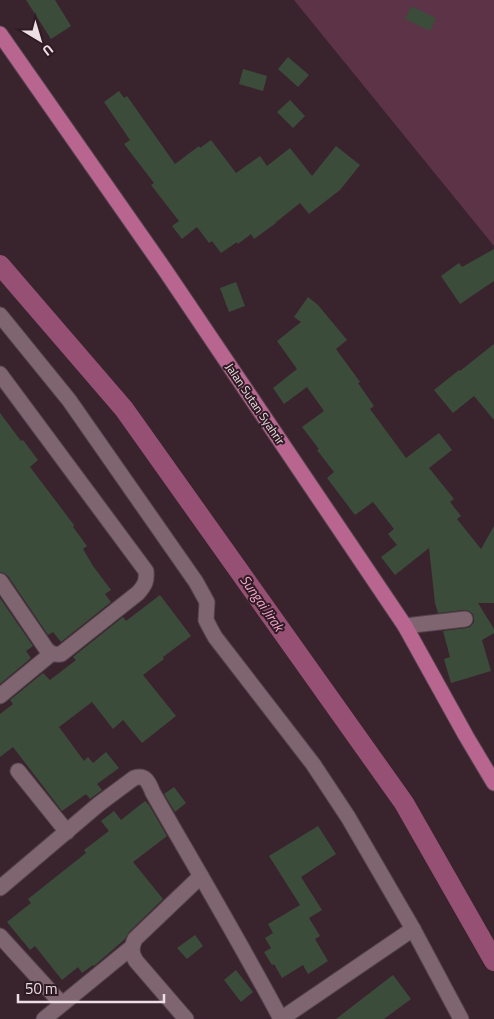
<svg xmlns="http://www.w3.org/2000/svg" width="494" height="1019" font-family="'Titillium Web',sans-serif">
	<rect width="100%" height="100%" fill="#39242e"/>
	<path fill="#5d3348" d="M294,0h200v246z"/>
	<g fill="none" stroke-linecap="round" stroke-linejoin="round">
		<path stroke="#965073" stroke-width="20" d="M0,265l124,144 280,394 90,158"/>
	</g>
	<g fill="#3c4c3a">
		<path d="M26,0h29l16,26 -20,13z"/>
		<path d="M411,6l25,12 -6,13 -25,-12z"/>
		<path d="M288,57l21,18 -11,12 -20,-18z"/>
		<path d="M243,69l24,7 -4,15 -24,-7z"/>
		<path d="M119,91l5,7 3,-2 48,68 24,-18 1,2 11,-8 25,33 24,-17 7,10 23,-18 22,28 24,-30 24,19 -20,25 -31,24 -9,-11 -25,20h1l-22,16 -3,-5 -13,10 -1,-2 -16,11 -9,-12 -3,2 -12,-16 -15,12 -10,-13 7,-5 -28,-36 3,-2 -30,-39 6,-4 -26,-38z"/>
		<path d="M290,100l15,16 -12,12 -16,-16z"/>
		<path d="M494,249v32l-34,23 -19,-28 18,-13 3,4z"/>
		<path d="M236,282l9,24 -16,6 -9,-24z"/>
		<path d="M308,297l10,8 29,35 -11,9 24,33 -2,1 16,23 -4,3 36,49 33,-25 13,17 -23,18 25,31 -4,3 11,14 -4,3 24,30 13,-23v77h-16l16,26v4l-12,7 9,31 -40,12 -7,-24 6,-2 -7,-26 23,-3 4,-1 4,-5v-4l-1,-4 -4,-3 -5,-1 -26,3 -3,-10 -6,-55 -34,27 -14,-18 16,-12 -9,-11 6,-5 -21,-27 -18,13 -28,-37 7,-6 -17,-22 2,-1 -17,-22 22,-16 -17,-24 -23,17 -11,-16 24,-19 -20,-28 24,-19 -7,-5z"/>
		<path d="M494,344v76l-20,-24 -21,17 -19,-23 25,-20 1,1z"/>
		<path d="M0,413l21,28 2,-1 15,20 -8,7 44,58 -1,2 14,19 -4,3 10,17 18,24 -6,4 6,8 -50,40 -8,-10 -5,3 -40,-59 -4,-3 -4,-1z"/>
		<path d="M160,595l31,41 -28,21 1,2 -21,16 33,41 -34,27 -19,-23 -10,9 -21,-27 -33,25 25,34 4,-4 5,6 13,-11 13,16 -22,16 5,6 -12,9 -4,-5 -24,17 -49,-64 -13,10v-43l13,-10 -3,-4 33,-27 7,7 26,-20 -3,-3 50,-40 3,4z"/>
		<path d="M0,598l33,48 -7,5 5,7 -31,26z"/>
		<path d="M174,787l12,16 -11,9 -11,-18z"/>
		<path d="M145,801l4,4 18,31 -34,26 30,37 -34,33 -4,7 -31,27 -1,-1 -11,8 -4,-6 -16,13 -27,-34 -5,4 -23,-28 24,-19 -3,-4 58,-46 -2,-3 25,-19 -8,-10 13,-10 7,9z"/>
		<path d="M318,826l18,28 -35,23 21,33 -13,8 11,18 -5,3 13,22 -20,13 -5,-9 -21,13 -8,-14 -2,1 -8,-13 7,-4 -6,-10 8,-5 -5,-9 32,-19 -31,-49z"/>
		<path d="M195,935l8,11 -16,13 -10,-11z"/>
		<path d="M236,970l17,22 -12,10 -17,-22z"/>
		<path d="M393,975l18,24 -27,20h-48z"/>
	</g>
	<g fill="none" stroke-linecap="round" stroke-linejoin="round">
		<g stroke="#55434c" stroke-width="17">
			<g id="minor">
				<path d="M0,315l69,85 127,182 11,20 -1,18 3,6 6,11 98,127 35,53 65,112 48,90"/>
				<path d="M0,374l146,197c1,10 -1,14 -8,22l-77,61c-6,1 -9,0 -14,-4l-47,-69"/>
				<path d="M405,626l60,-7"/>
				<path d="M0,696l51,-42"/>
				<path d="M18,771l49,61"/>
				<path d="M0,888l99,-84 35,-26c12,-4 15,5 19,15 43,75 87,149 128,226"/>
				<path d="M0,936l62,68"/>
				<path d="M44,1019l88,-72"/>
				<path d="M186,1019l-50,-58c-5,-8 -5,-13 -1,-22l66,-63"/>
				<path d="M281,1019l132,-90"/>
			</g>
		</g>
		<g stroke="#55434c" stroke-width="17">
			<path id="primary" d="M0,34l165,236 240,356 61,110 28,47"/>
		</g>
		<use href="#minor" stroke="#7e6570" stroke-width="15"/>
		<use href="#primary" stroke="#b86690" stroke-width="15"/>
	</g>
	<g text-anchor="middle" stroke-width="4" stroke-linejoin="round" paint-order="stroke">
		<g font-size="12" fill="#eddee4" stroke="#2f1b24">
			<text transform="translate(255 404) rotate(56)" y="4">Jalan Sutan Syahrir</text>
		</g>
		<g font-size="14" font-style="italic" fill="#f9a8cf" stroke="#2f1b24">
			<text transform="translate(262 603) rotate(55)" y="5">Sungai Jirak</text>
		</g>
	</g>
	<g transform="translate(40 40) rotate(142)" stroke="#2f1b24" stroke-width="4" paint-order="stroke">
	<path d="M0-4L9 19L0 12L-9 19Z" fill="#eddee4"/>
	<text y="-8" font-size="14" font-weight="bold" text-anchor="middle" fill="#eddee4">U</text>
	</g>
	<path d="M18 994v8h146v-8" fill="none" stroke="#eddee4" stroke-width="2.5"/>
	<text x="25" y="994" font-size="15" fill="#eddee4" stroke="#2f1b24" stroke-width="4" paint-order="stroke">50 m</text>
</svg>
